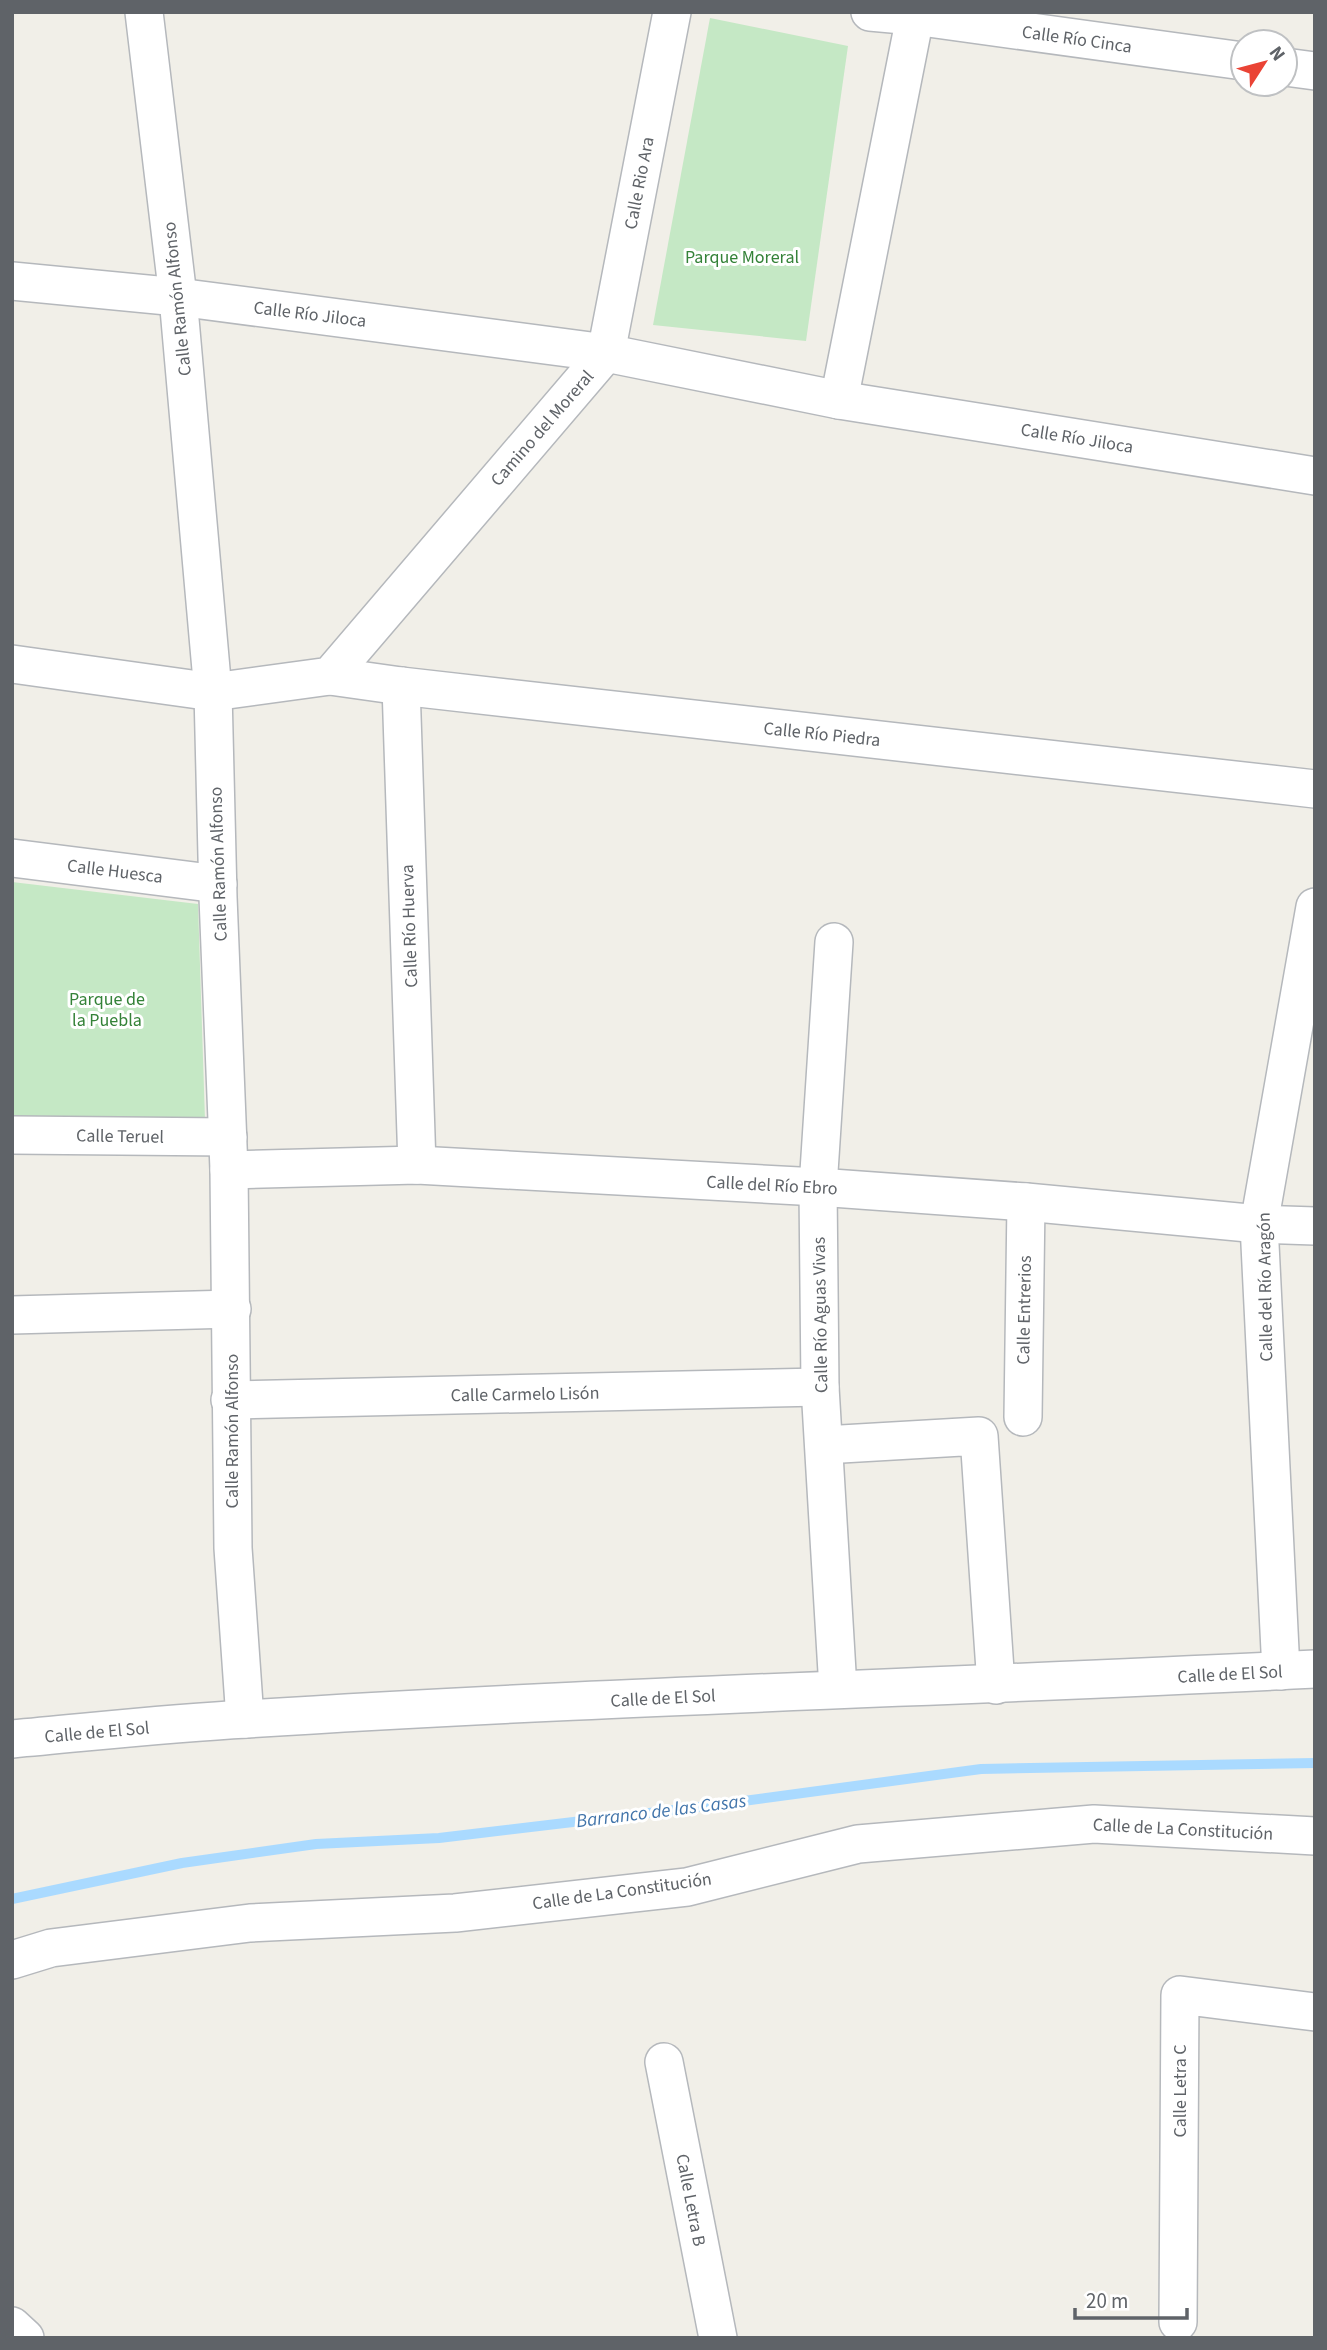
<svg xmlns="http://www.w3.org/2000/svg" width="1327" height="2350" font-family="'Source Sans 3',sans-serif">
	<rect width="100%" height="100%" fill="#f1efe8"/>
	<g fill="#c5e8c5">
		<path d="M710,18l138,28 -42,295 -153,-16z"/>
		<path d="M12,882l186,22 7,216 -193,-4z"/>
	</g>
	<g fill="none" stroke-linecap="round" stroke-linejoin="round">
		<path stroke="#aadaff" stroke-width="10" d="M12,1899l170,-36 134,-19 123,-6 252,-30 290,-39 334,-6"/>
		<g stroke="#b5b8bc" stroke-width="40">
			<g id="street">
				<path d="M144,12l34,285 35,395 5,205 11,273 4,378 12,171"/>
				<path d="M870,12l44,4 329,45"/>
				<path d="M1285,67l30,4"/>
				<path d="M12,281l166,16 428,56 233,47 476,76"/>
				<path d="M839,400l77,-388"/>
				<path d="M12,664l201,28 117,-16 276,-323 66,-341"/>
				<path d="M330,676l71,10 914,103"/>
				<path d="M401,686l16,479"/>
				<path d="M12,858l206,26"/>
				<path d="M834,942l-16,245 2,200 18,302"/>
				<path d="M12,1135l216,2"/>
				<path d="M229,1170l188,-5 401,22 208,15 233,22 56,2"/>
				<path d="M12,1315l220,-6"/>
				<path d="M230,1400l590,-13"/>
				<path d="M1023,1417l3,-215"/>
				<path d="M824,1445l155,-9 17,249"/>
				<path d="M1281,1671l-22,-447 56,-317"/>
				<path d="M12,1739c79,-7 157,-16 235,-20 356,-23 712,-32 1068,-50"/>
				<path d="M12,1960l39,-12 199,-25 205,-10 232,-26 171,-43 236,-20 221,12"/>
				<path d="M664,2062l54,276"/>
				<path d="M1178,2322l2,-327 135,17"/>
				<path d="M12,2326l13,12"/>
			</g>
		</g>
		<use href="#street" stroke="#fff" stroke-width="37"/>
	</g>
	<g text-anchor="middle" stroke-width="6" stroke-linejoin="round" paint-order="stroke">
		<g font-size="18" fill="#5f6368" stroke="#fff">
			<text transform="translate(1077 39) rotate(8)" y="6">Calle Río Cinca</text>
			<text transform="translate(639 183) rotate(-79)" y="6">Calle Rio Ara</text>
			<text transform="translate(177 299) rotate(-96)" y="6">Calle Ramón Alfonso</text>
			<text transform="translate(310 314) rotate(7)" y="6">Calle Río Jiloca</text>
			<text transform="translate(542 428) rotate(-49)" y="6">Camino del Moreral</text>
			<text transform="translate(1077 438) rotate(9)" y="6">Calle Río Jiloca</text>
			<text transform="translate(822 734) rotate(6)" y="6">Calle Río Piedra</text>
			<text transform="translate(218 864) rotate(-92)" y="6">Calle Ramón Alfonso</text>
			<text transform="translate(115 871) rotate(7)" y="6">Calle Huesca</text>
			<text transform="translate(409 926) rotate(-92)" y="6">Calle Río Huerva</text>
			<text transform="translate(120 1136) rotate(1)" y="6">Calle Teruel</text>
			<text transform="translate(772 1185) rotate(3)" y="6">Calle del Río Ebro</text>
			<text transform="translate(1265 1287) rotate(-91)" y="6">Calle del Río Aragón</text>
			<text transform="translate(1024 1310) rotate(-89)" y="6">Calle Entrerios</text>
			<text transform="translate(820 1315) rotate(-91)" y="6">Calle Río Aguas Vivas</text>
			<text transform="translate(525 1394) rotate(-1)" y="6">Calle Carmelo Lisón</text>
			<text transform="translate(232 1431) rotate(-90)" y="6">Calle Ramón Alfonso</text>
			<text transform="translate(1230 1674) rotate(-3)" y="6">Calle de El Sol</text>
			<text transform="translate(663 1698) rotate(-3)" y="6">Calle de El Sol</text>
			<text transform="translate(97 1732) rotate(-5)" y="6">Calle de El Sol</text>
			<text transform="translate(1183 1829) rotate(3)" y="6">Calle de La Constitución</text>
			<text transform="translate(622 1891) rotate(-8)" y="6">Calle de La Constitución</text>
			<text transform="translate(1180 2091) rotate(-90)" y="6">Calle Letra C</text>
			<text transform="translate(691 2200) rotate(79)" y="6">Calle Letra B</text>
		</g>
		<g font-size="18" fill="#348238" stroke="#fff">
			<text x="742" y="263">Parque Moreral</text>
			<text x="107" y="1005">Parque de<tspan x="107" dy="21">la Puebla</tspan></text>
		</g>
		<g font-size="19" font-style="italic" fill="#4174aa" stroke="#fff">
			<text transform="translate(661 1810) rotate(-7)" y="7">Barranco de las Casas</text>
		</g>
	</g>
	<rect width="1327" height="2350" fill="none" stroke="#5f6368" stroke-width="28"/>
	<g transform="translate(1264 63) rotate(54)"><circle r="33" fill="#ffffff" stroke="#bfc1c3" stroke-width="2"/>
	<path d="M0-5L12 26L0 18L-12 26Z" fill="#ea4335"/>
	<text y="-10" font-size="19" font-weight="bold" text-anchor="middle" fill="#5f6368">N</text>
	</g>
	<path d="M1075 2308v10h112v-10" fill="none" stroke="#5f6368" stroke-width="3.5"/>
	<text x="1086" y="2308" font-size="21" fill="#5f6368" stroke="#ffffff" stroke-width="5" paint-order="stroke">20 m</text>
</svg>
